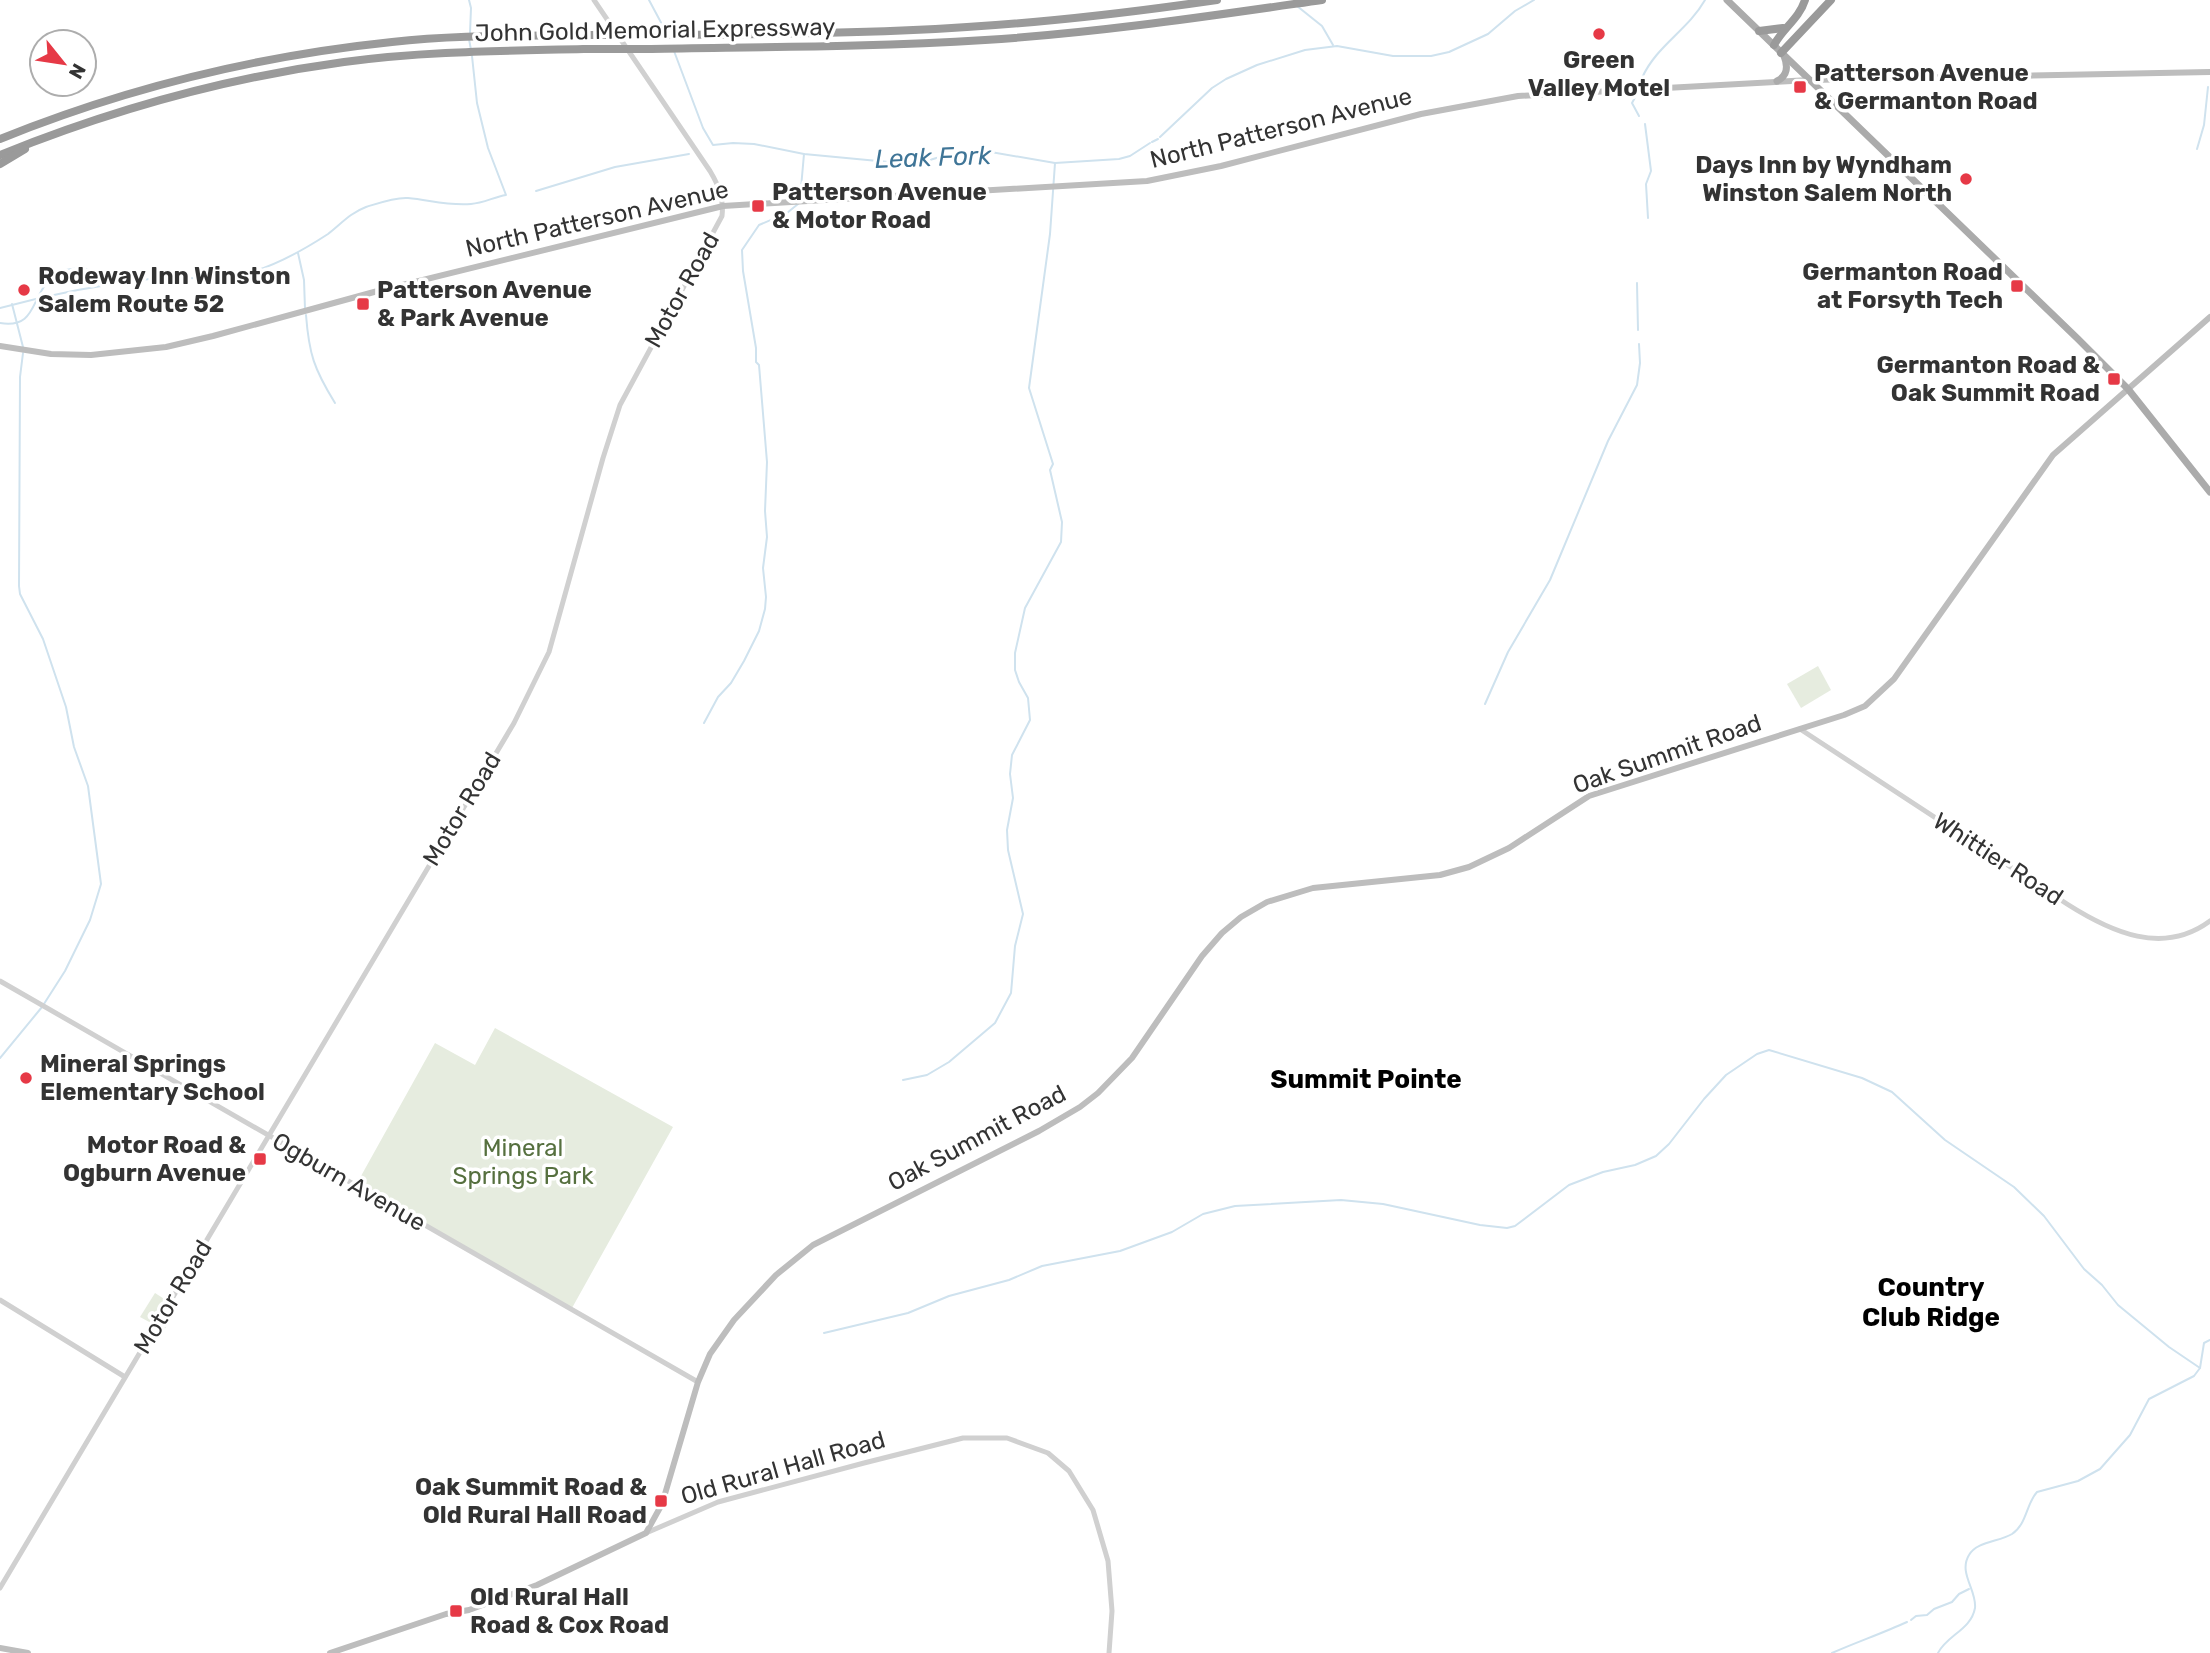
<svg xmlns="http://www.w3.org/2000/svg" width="2210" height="1653" font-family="Rubik,sans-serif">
	<rect width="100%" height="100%" fill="#fff"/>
	<g fill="#e6ecdf">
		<path d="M1818,666l13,24 -30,18 -14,-24z"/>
		<path d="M495,1028l178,99 -101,181 -216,-123 79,-142 40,22z"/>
		<path d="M155,1293l23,15 -14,22 -24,-13z"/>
	</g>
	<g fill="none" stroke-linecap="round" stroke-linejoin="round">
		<g stroke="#cfe2ee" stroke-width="2">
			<path d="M469,0l2,8 -1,25"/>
			<path d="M649,0l16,30"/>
			<path d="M1297,6l25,20 11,19"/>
			<path d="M469,39l2,11"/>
			<path d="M674,51l29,77 10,17 20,-2 21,1 50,10 95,9 24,-1 37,-11h25l70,12 64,-4 11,-3 20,-13"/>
			<path d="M1642,78c14,-32 46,-48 63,-78"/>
			<path d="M1638,92l-6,11 7,13"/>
			<path d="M1645,124l6,47 -5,13 2,34"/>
			<path d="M1160,137l52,-49 14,-9 31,-14 48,-15 32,-4 56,10h38l18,-4 39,-18 27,-23 19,-11"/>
			<path d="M1152,142l6,-3"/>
			<path d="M2197,149l7,-24 4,-38"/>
			<path d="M536,191l79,-24 74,-13"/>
			<path d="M800,199l4,-45"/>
			<path d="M298,253l6,27 1,29"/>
			<path d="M92,271l7,13"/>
			<path d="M1637,283l1,47"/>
			<path d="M12,304l11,43"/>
			<path d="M0,308c51,-14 104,-24 157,-30 28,-2 56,4 84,-3 30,-7 61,-24 87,-41 13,-10 22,-21 38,-27 13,-4 29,-10 42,-9 22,2 39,8 63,6 13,-1 23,-7 35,-9l-18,-47 -11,-45 -5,-47"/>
			<path d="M306,315c3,39 8,54 29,88"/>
			<path d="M0,323c44,7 26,-39 66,-53 19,-6 56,7 75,9"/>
			<path d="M1485,704l23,-52 42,-72 58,-139 29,-56 3,-22 -1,-19"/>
			<path d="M704,723l14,-26 13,-14 13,-22 15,-30 6,-22 1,-12 -3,-29 4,-31 -2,-26 2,-49 -8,-97 -3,-3v-14l-13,-77 -1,-21 17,-25 28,-12 11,-9"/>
			<path d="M0,1058l42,-51 23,-36 25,-51 11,-36 -13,-98 -14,-39 -8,-40 -23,-68 -23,-45 -1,-8 1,-209 3,-24"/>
			<path d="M903,1080l24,-5 22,-13 46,-39 16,-30 4,-47 8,-32 -15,-64 -1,-20 6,-32 -3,-24 2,-19 18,-35 -2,-22 -9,-16 -4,-12v-17l10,-45 36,-66 1,-20 -12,-52 3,-6 -24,-76 21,-154 5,-71"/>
			<path d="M824,1333l84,-20 41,-17 60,-16 33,-14 78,-15 52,-19 31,-18 32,-8 106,-6 42,4 97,21 27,3 8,-2 54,-41 34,-13 32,-7 21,-9 13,-12 35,-45 22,-24 31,-21 12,-4 93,28 30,14 53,48 69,47 30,29 40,53 18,16 16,20 51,42 31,21"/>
			<path d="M1911,1620l5,-4 11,-1 7,-6 18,-7 7,-8 10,-5"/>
			<path d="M1832,1653c25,-11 51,-20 75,-31"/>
			<path d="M1938,1653c9,-18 33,-23 37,-45 2,-18 -17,-35 -6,-53 8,-14 30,-13 43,-21 15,-10 14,-30 25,-42l41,-11 22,-12 30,-34 19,-36 45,-23 6,-8 4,-25 6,-3"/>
		</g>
		<g stroke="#d0d0d0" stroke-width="5">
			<path d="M1800,729l267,175c44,28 96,52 143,17"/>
			<path d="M0,981l698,401"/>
			<path d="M0,1300l125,77"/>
			<path d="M646,1533l72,-31 146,-39 99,-25h44l41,15 21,18 24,39 15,51 4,50 -3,42"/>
			<path d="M0,1588l514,-865 35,-71 54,-194 17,-53 102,-189c2,-17 -3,-30 -12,-45l-116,-171"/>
		</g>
		<g stroke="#bdbdbd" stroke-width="6">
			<path d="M0,346l51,8 40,1 75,-8 47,-11 161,-44 349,-86 424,-25 74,-15 200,-52 97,-18 292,-16 400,-8"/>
			<path d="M0,1648l28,5"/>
			<path d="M330,1653l116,-39 23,-4 68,-25 109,-52 16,-29 36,-122 12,-28 24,-34 42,-45 37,-30 226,-114 41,-24 18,-14 34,-35 70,-102 20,-23 19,-16 26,-15 46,-14 127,-13 29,-8 40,-19 80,-52 255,-81 21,-9 29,-27 159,-224 157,-138"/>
		</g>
		<g stroke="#ababab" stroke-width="7">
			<path d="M1727,0l351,339 50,50 82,103"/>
			<path d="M1777,81c11,-5 11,-15 7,-25"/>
		</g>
		<g stroke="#9a9a9a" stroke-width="8">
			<path d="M1759,31l24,-3"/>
			<path d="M652,35c105,-1 210,-1 315,-8 84,-5 167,-15 250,-27"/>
			<path d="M1774,45c9,-17 25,-26 31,-45"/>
			<path d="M651,49c111,-2 223,-2 334,-9 112,-7 225,-24 337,-40"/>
			<path d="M1781,53l50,-53"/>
			<path d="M0,139c126,-51 257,-83 392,-97 62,-7 124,-6 186,-7"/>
			<path d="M0,155c111,-45 225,-77 344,-93 80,-11 160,-11 240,-13"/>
			<path d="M0,164l25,-15"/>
		</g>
		<g stroke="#9a9a9a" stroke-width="8">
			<path d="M578,35h74"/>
			<path d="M584,49h67"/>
		</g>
	</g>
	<g fill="#e63946" stroke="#fff" stroke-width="2.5">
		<circle cx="1599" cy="34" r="7"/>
		<rect x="1793" y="80" width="14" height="14" rx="3.5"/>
		<circle cx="1966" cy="179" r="7"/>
		<rect x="751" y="199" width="14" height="14" rx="3.5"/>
		<rect x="2010" y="279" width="14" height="14" rx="3.5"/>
		<circle cx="24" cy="290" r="7"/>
		<rect x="356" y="297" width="14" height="14" rx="3.5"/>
		<rect x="2107" y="372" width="14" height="14" rx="3.5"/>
		<circle cx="26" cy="1078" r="7"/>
		<rect x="253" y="1152" width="14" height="14" rx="3.5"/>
		<rect x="654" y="1494" width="14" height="14" rx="3.5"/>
		<rect x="449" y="1604" width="14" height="14" rx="3.5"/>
	</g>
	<g text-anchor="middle" stroke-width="7" stroke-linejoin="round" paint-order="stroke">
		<g font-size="24" fill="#333" stroke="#fff">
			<text transform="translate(655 30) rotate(-1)" y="8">John Gold Memorial Expressway</text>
			<text transform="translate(1281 128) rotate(-14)" y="8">North Patterson Avenue</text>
			<text transform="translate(597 219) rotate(-13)" y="8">North Patterson Avenue</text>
			<text transform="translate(682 290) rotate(-61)" y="8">Motor Road</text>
			<text transform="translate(1667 754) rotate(-19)" y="8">Oak Summit Road</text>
			<text transform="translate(462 809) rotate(-59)" y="8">Motor Road</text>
			<text transform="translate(1998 859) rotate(33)" y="8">Whittier Road</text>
			<text transform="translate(977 1138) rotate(-28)" y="8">Oak Summit Road</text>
			<text transform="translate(349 1182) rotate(30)" y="8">Ogburn Avenue</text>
			<text transform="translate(173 1297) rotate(-59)" y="8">Motor Road</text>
			<text transform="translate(783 1468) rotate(-16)" y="8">Old Rural Hall Road</text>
		</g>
		<g font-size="24" font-weight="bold" fill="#333" stroke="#fff" text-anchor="start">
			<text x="1599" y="68" text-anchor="middle">Green<tspan x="1599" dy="28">Valley Motel</tspan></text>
			<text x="1814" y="81">Patterson Avenue<tspan x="1814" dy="28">&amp; Germanton Road</tspan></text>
			<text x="1952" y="173" text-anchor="end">Days Inn by Wyndham<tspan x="1952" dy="28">Winston Salem North</tspan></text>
			<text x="772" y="200">Patterson Avenue<tspan x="772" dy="28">&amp; Motor Road</tspan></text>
			<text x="2003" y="280" text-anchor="end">Germanton Road<tspan x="2003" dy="28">at Forsyth Tech</tspan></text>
			<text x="38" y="284">Rodeway Inn Winston<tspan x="38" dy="28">Salem Route 52</tspan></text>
			<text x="377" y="298">Patterson Avenue<tspan x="377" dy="28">&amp; Park Avenue</tspan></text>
			<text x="2100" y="373" text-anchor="end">Germanton Road &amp;<tspan x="2100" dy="28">Oak Summit Road</tspan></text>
			<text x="40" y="1072">Mineral Springs<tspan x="40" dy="28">Elementary School</tspan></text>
			<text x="246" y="1153" text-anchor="end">Motor Road &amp;<tspan x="246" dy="28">Ogburn Avenue</tspan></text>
			<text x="647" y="1495" text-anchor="end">Oak Summit Road &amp;<tspan x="647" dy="28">Old Rural Hall Road</tspan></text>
			<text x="470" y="1605">Old Rural Hall<tspan x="470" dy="28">Road &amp; Cox Road</tspan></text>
		</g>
		<g font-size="24" fill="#56703f" stroke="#fff">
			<text x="523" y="1156">Mineral<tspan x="523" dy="28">Springs Park</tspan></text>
		</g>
		<g font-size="26" font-style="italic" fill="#3f7597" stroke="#fff">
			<text transform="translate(933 157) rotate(-2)" y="9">Leak Fork</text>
		</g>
		<g font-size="26" font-weight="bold" fill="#000" stroke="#fff">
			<text x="1366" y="1088">Summit Pointe</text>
			<text x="1931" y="1296">Country<tspan x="1931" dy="30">Club Ridge</tspan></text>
		</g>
	</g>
	<g transform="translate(63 63) rotate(120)"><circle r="33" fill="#ffffff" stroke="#adadad" stroke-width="2"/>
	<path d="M0-5L12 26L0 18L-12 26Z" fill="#e63946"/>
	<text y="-10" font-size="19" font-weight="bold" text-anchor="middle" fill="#333333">N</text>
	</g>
</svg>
